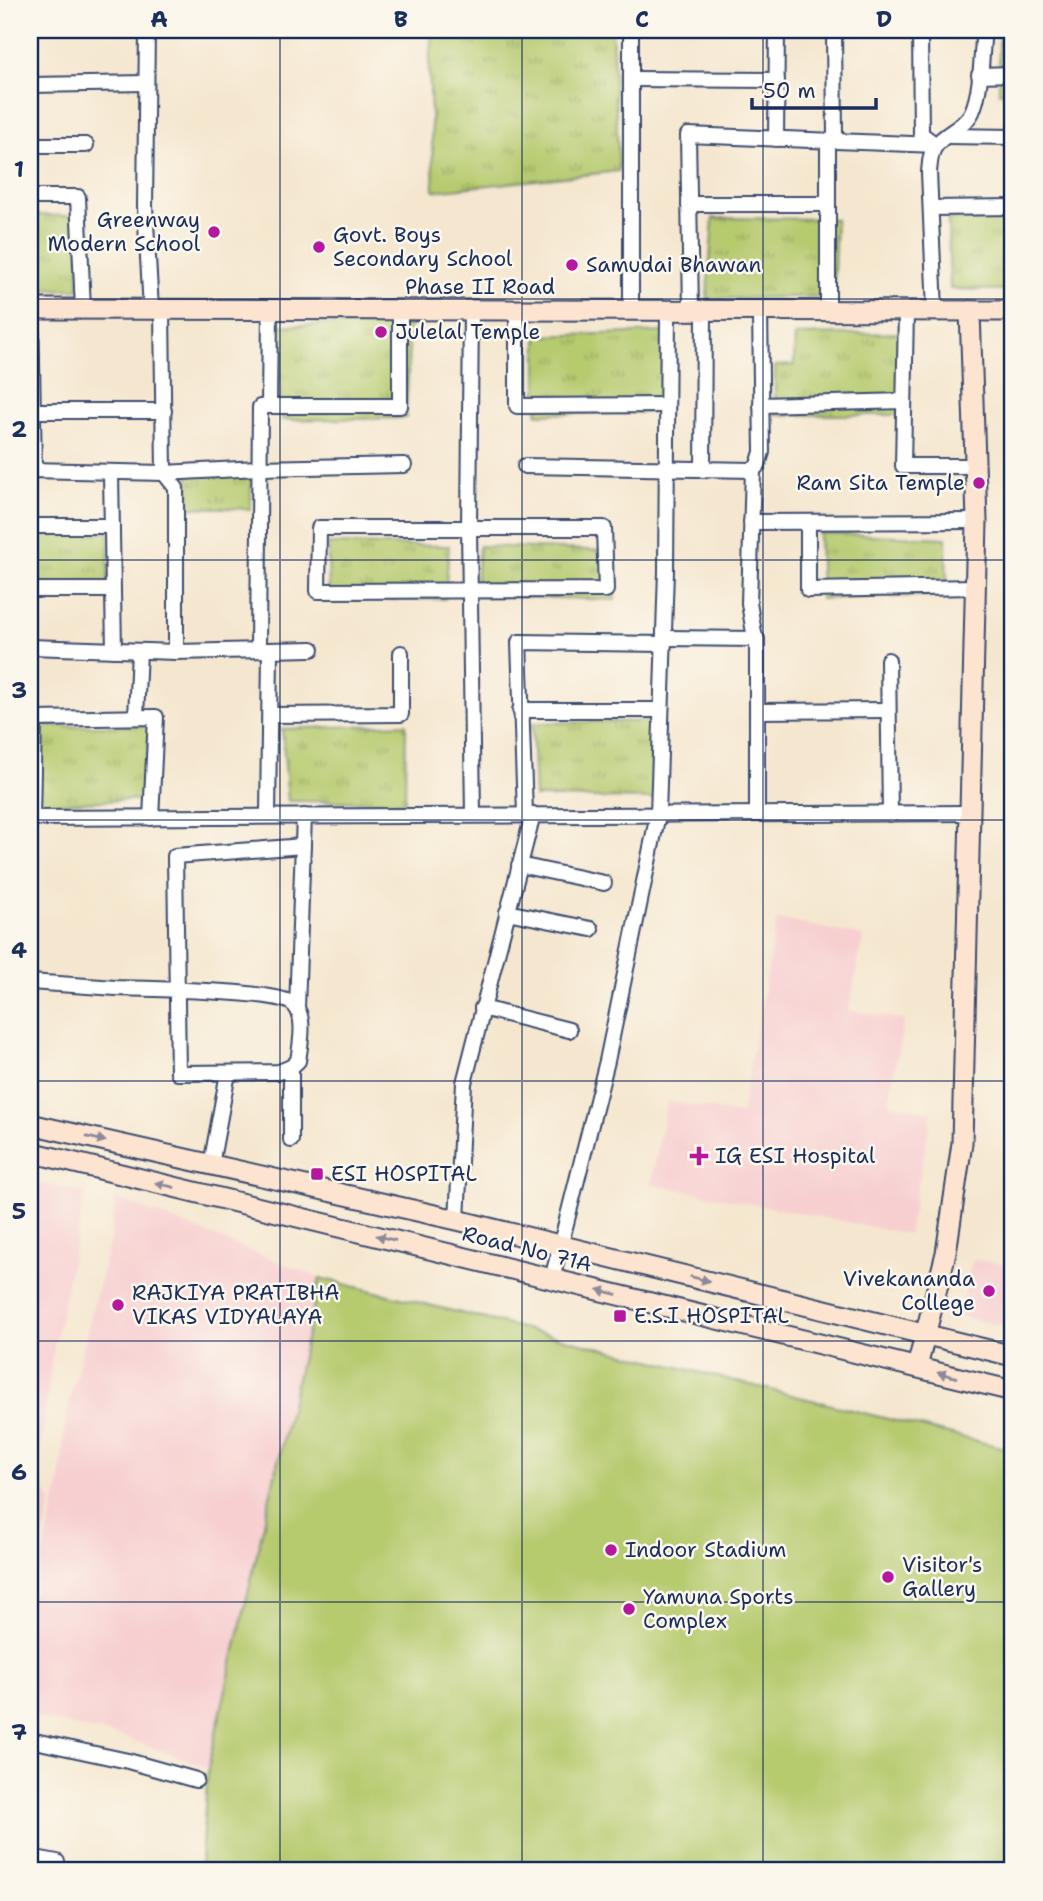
<svg xmlns="http://www.w3.org/2000/svg" width="1043" height="1901" font-family="'Shantell Sans',sans-serif">
	<defs>
		<pattern id="grass-tufts" width="24" height="20" patternUnits="userSpaceOnUse" patternTransform="scale(1.75)"><rect width="24" height="20" fill="#b6ca6e"/><path d="M3 7l-1-3M5 7V3M7 7l1-3M15 17l-1-3M17 17v-4M19 17l1-3" fill="none" stroke="#93a45e"/></pattern>
	</defs>
	<rect width="100%" height="100%" fill="#fbf7ec"/>
	<filter id="ink" filterUnits="userSpaceOnUse"><feTurbulence type="fractalNoise" baseFrequency=".0143" numOctaves="2"/><feDisplacementMap in="SourceGraphic" scale="14" xChannelSelector="R" yChannelSelector="G"/><feConvolveMatrix kernelMatrix="1 2 1 2 8 2 1 2 1" color-interpolation-filters="sRGB"/></filter>
	<filter id="wash" filterUnits="userSpaceOnUse"><feTurbulence type="fractalNoise" baseFrequency=".00686" numOctaves="4" result="noise"/><feDisplacementMap in="SourceGraphic" scale="28" xChannelSelector="R" yChannelSelector="G"/><feGaussianBlur stdDeviation="1.57" result="paint"/><feColorMatrix in="noise" values="0 0 0 0 0 0 0 0 0 0 0 0 0 0 0 0 0 1.4 0 .05"/><feComposite in="paint" operator="in"/></filter>
	<g filter="url(#wash)">
		<rect width="100%" height="100%" fill="#f5e7cf"/>
		<g fill="#f7cfd0">
			<path d="M777,919l86,17 -14,74 55,10 -16,84 44,8 -24,122 -257,-50 16,-83 74,13z"/>
			<path d="M30,1182l56,10 -34,164 -14,116 13,32 -21,89z"/>
			<path d="M116,1198l204,80 -112,490 -84,-31 -94,-21v-116l5,-9 25,-110 6,-65 44,-177z"/>
			<path d="M1013,1215v114l-53,-13 12,-57 35,6z"/>
		</g>
		<g fill="url(#grass-tufts)" stroke="#687c66" stroke-width="2">
			<path d="M432,30h180l7,141 -185,20 -5,-126z"/>
			<rect x="999" y="37" width="14" height="55"/>
			<path d="M30,215l49,1v73l-49,1z"/>
			<path d="M713,218l123,1 -3,77 -126,3z"/>
			<path d="M1013,218v72l-63,-1 -2,-70z"/>
			<path d="M410,322l-4,96 -124,2 -5,-94z"/>
			<path d="M666,332l-4,80 -125,2v-78z"/>
			<path d="M902,333v82h-127v-49l19,-1 1,-30z"/>
			<path d="M251,471v38l-62,-2 -1,-35z"/>
			<path d="M30,532h79l-1,54h-78z"/>
			<path d="M819,533l127,5 1,57 -126,4z"/>
			<path d="M328,544l121,2 -4,53 -116,1z"/>
			<path d="M479,546l134,5 2,49 -140,-5z"/>
			<path d="M662,721l-1,78 -126,-2 -3,-74z"/>
			<path d="M406,724l-1,78 -117,-1 -6,-72z"/>
			<path d="M40,726h109l-2,73 -108,5z"/>
		</g>
		<path fill="#b6ca6e" stroke="#687c66" stroke-width="2" d="M320,1278l693,172v421h-813l8,-103z"/>
	</g>
	<g filter="url(#ink)">
		<g fill="none" stroke-linecap="round" stroke-linejoin="round">
			<g stroke="#3c4b6f" stroke-width="18">
				<g id="street">
					<path d="M147,30l-2,176 6,103"/>
					<path d="M631,30v281"/>
					<path d="M920,30l1,104 15,11"/>
					<path d="M979,75l34,-1"/>
					<path d="M631,79l146,1"/>
					<path d="M30,85l116,-2"/>
					<path d="M948,136l65,1"/>
					<path d="M776,139l1,-109"/>
					<path d="M30,145h56"/>
					<path d="M30,197h48l5,112"/>
					<path d="M689,204h138"/>
					<path d="M931,208l82,-1"/>
					<path d="M31,309l3,162"/>
					<path d="M162,309l2,164 12,15v164"/>
					<path d="M471,310l-2,218 4,287"/>
					<path d="M517,310v96l150,-1"/>
					<path d="M691,311l-3,-176 248,10"/>
					<path d="M828,311v-169l7,-4 -1,-108"/>
					<path d="M906,311l-3,155h73"/>
					<path d="M935,311l-6,-139c1,-8 1,-20 7,-27 10,-13 28,-17 36,-33 10,-22 9,-58 12,-82"/>
					<path d="M761,405l143,-4"/>
					<path d="M269,406h131v-96"/>
					<path d="M34,411h130"/>
					<path d="M525,466l228,4 5,-5 4,-13 -2,-141"/>
					<path d="M30,470l134,3 94,-5 146,-3"/>
					<path d="M703,470l1,-159"/>
					<path d="M753,470l-4,133 6,36"/>
					<path d="M111,474l3,176"/>
					<path d="M751,522l226,-1"/>
					<path d="M808,522v68l168,-3"/>
					<path d="M30,526h82"/>
					<path d="M319,528h285l2,62 -288,1z"/>
					<path d="M30,590h82"/>
					<path d="M664,638l93,1v173"/>
					<path d="M30,647l146,5 136,-3"/>
					<path d="M258,650l2,-243 9,-1 1,-96"/>
					<path d="M888,660l2,154"/>
					<path d="M520,710h141"/>
					<path d="M757,711l131,-1"/>
					<path d="M270,715l131,-1v-61"/>
					<path d="M136,717l3,-66"/>
					<path d="M525,814l-6,-172 145,2"/>
					<path d="M268,816l2,-166"/>
					<path d="M30,818l941,-5"/>
					<path d="M32,818l2,-99 122,-2 -5,101"/>
					<path d="M519,865l85,18"/>
					<path d="M507,912l84,17"/>
					<path d="M30,982c29,2 57,4 86,6 29,1 161,2 177,16 14,11 7,42 5,57l-7,6 -12,5 -101,1 -3,-217 128,-10"/>
					<path d="M297,1008l7,-192"/>
					<path d="M482,1008l87,22"/>
					<path d="M291,1067v73"/>
					<path d="M211,1165l17,-92"/>
					<path d="M457,1220l7,-137 69,-269"/>
					<path d="M552,1279l55,-218 51,-247 8,-243 2,-260"/>
					<path d="M30,1740l98,21 68,19"/>
					<path d="M30,1857l27,5 3,9"/>
				</g>
			</g>
			<g stroke="#3c4b6f" stroke-width="23">
				<g id="secondary">
					<path d="M30,309l983,2"/>
					<path d="M30,1124l427,96 556,136"/>
					<path d="M30,1152l983,239"/>
					<path d="M917,1367l29,-114 16,-110 15,-622 -7,-210"/>
				</g>
			</g>
			<use href="#street" stroke="#fff" stroke-width="14"/>
			<use href="#secondary" stroke="#fde4d0" stroke-width="19"/>
		</g>
		<defs><path id="oneway-solid" d="M-6-.8H1V-3.2L6.5 0L1 3.2V.8H-6Z" transform="scale(1.75)"/></defs>
		<g fill="#8c8a97">
			<use href="#oneway-solid" transform="translate(96 1139) rotate(13)"/>
			<use href="#oneway-solid" transform="translate(165 1185) rotate(-166)"/>
			<use href="#oneway-solid" transform="translate(386 1238) rotate(-166)"/>
			<use href="#oneway-solid" transform="translate(700 1279) rotate(14)"/>
			<use href="#oneway-solid" transform="translate(607 1292) rotate(-166)"/>
			<use href="#oneway-solid" transform="translate(947 1375) rotate(-166)"/>
		</g>
	</g>
	<path fill="none" stroke="#1b2f5e" stroke-width="2" stroke-opacity="0.55" d="M280,30v1841M522,30v1841M763,30v1841M30,299h983M30,560h983M30,820h983M30,1081h983M30,1341h983M30,1602h983"/>
	<g fill="#b5179e" stroke="#fbf7ec" stroke-width="2.5">
		<circle cx="214" cy="232" r="7"/>
		<circle cx="319" cy="247" r="7"/>
		<circle cx="572" cy="265" r="7"/>
		<circle cx="381" cy="332" r="7"/>
		<circle cx="979" cy="483" r="7"/>
		<path d="M695.5 1145.5h7v7h7v7h-7v7h-7v-7h-7v-7h7z"/>
		<rect x="310" y="1167" width="14" height="14" rx="3.5"/>
		<circle cx="989" cy="1291" r="7"/>
		<circle cx="118" cy="1305" r="7"/>
		<rect x="613" y="1309" width="14" height="14" rx="3.5"/>
		<circle cx="611" cy="1550" r="7"/>
		<circle cx="888" cy="1577" r="7"/>
		<circle cx="629" cy="1609" r="7"/>
	</g>
	<g text-anchor="middle" stroke-width="5" stroke-linejoin="round" paint-order="stroke">
		<g font-size="21" fill="#1b2f5e" stroke="#fbf7ec" text-anchor="start">
			<text x="200" y="227" text-anchor="end">Greenway<tspan x="200" dy="24">Modern School</tspan></text>
			<text x="333" y="242">Govt. Boys<tspan x="333" dy="24">Secondary School</tspan></text>
			<text x="586" y="272">Samudai Bhawan</text>
			<text x="395" y="339">Julelal Temple</text>
			<text x="965" y="490" text-anchor="end">Ram Sita Temple</text>
			<text x="715" y="1163">IG ESI Hospital</text>
			<text x="331" y="1181">ESI HOSPITAL</text>
			<text x="975" y="1286" text-anchor="end">Vivekananda<tspan x="975" dy="24">College</tspan></text>
			<text x="132" y="1300">RAJKIYA PRATIBHA<tspan x="132" dy="24">VIKAS VIDYALAYA</tspan></text>
			<text x="634" y="1323">E.S.I HOSPITAL</text>
			<text x="625" y="1557">Indoor Stadium</text>
			<text x="902" y="1572">Visitor's<tspan x="902" dy="24">Gallery</tspan></text>
			<text x="643" y="1604">Yamuna Sports<tspan x="643" dy="24">Complex</tspan></text>
		</g>
		<g font-size="21" fill="#1b2f5e" stroke="#fbf7ec">
			<text x="480" y="294">Phase II Road</text>
			<text transform="translate(527 1249) rotate(14)" y="7">Road No 71A</text>
		</g>
	</g>
	<rect width="1043" height="1901" fill="none" stroke="#fbf7ec" stroke-width="77"/>
	<path d="M752 98v10h124v-10" fill="none" stroke="#1b2f5e" stroke-width="3.5"/>
	<text x="763" y="98" font-size="21" fill="#1b2f5e" stroke="#fbf7ec" stroke-width="5" paint-order="stroke">50 m</text>
	<rect x="38" y="38" width="966" height="1824" fill="none" stroke="#1b2f5e" stroke-width="2.5"/>
	<g font-size="23" text-anchor="middle" font-weight="bold" fill="#1b2f5e">
		<text x="159" y="27">A</text>
		<text x="401" y="27">B</text>
		<text x="642" y="27">C</text>
		<text x="884" y="27">D</text>
		<text x="19" y="177">1</text>
		<text x="19" y="437">2</text>
		<text x="19" y="698">3</text>
		<text x="19" y="958">4</text>
		<text x="19" y="1219">5</text>
		<text x="19" y="1480">6</text>
		<text x="19" y="1740">7</text>
	</g>
</svg>
